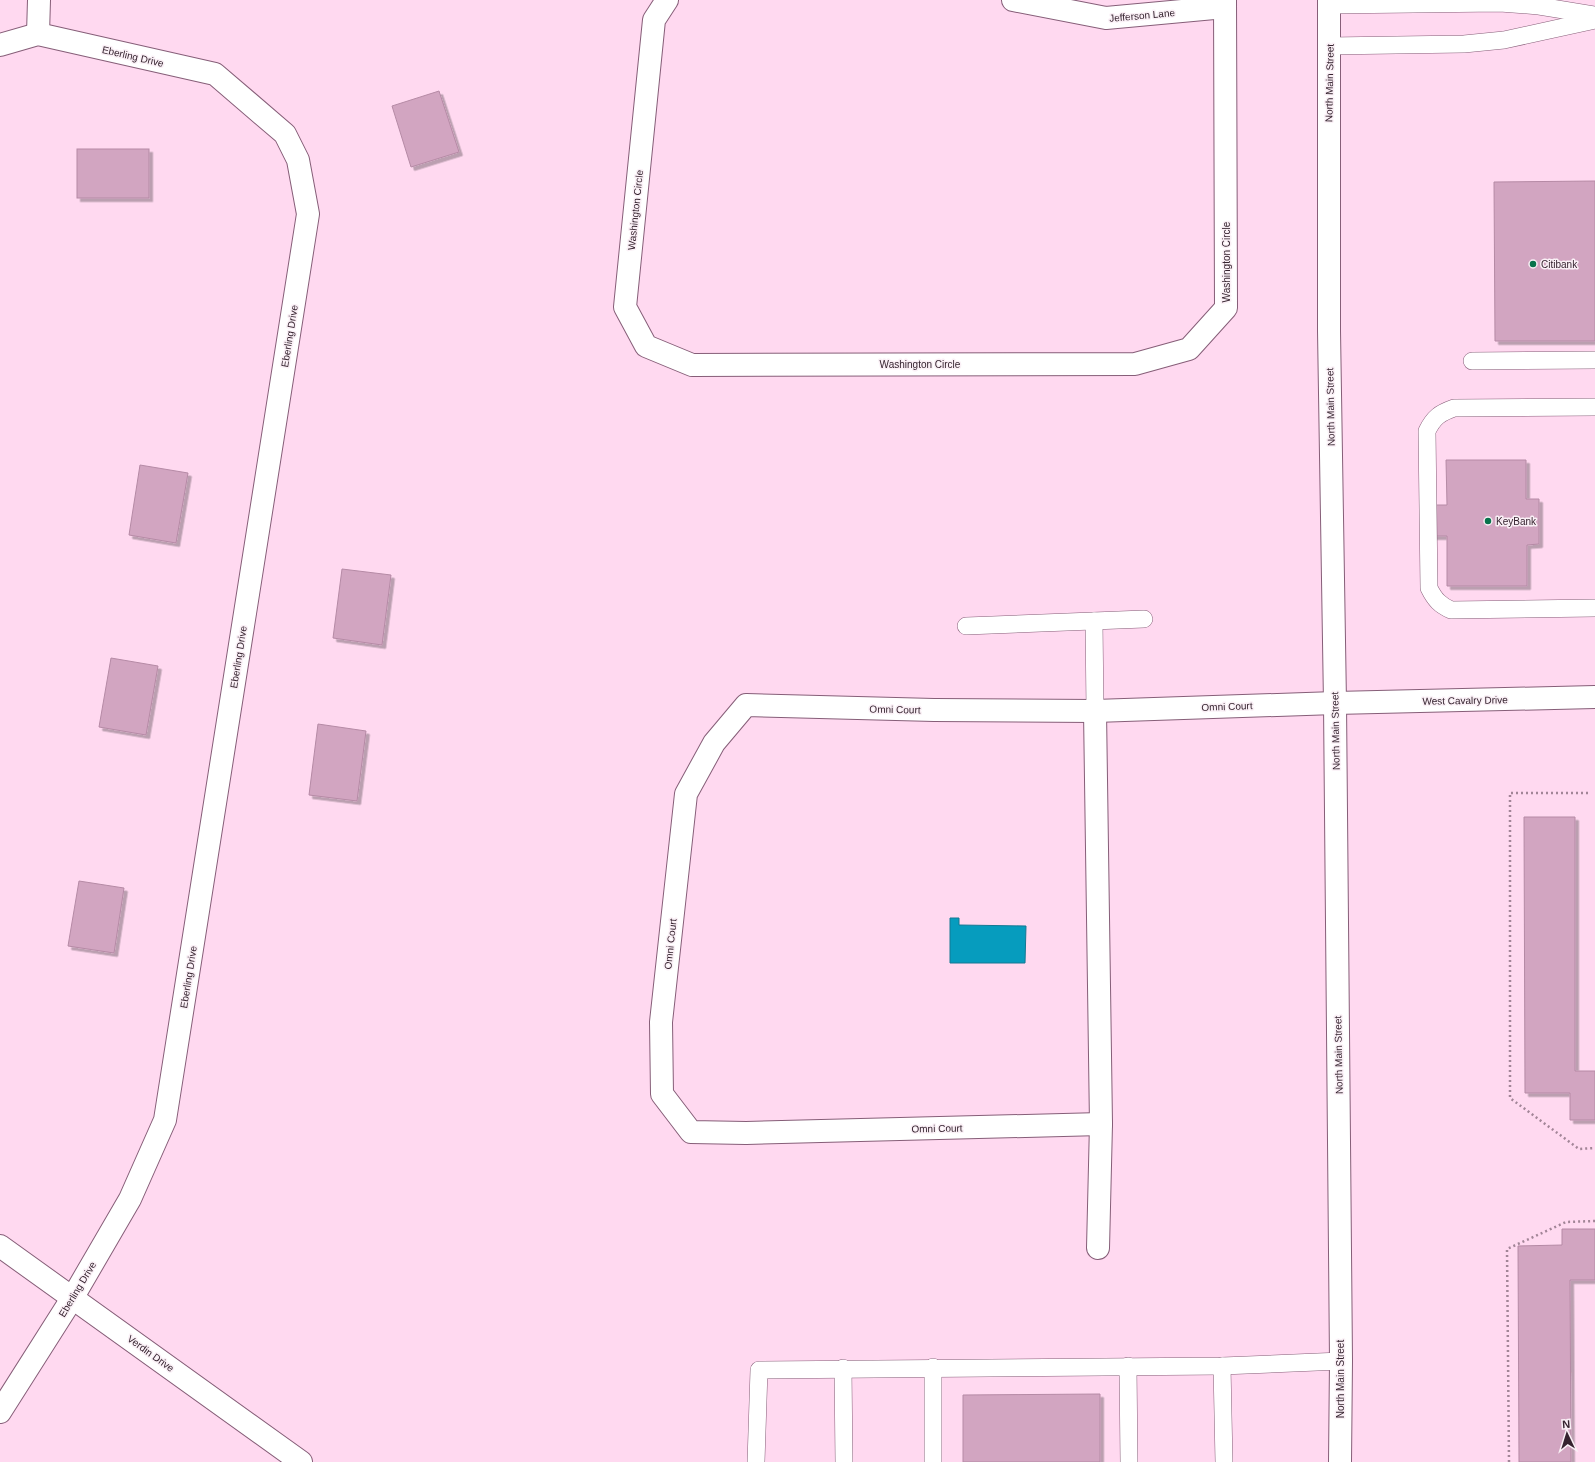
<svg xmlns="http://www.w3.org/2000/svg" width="1595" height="1462" font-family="Arial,sans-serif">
	<defs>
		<filter id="shadow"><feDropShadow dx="3.5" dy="3.5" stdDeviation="0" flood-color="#0004"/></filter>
	</defs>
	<rect width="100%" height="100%" fill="#ffd9f0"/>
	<path fill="#069cbe" stroke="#147893" d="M950,918h9v7l67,1 -1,37h-75z"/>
	<g fill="#d2a5c1" stroke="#b58aa5" filter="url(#shadow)">
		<path d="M439,91l20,61 -48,15 -19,-61z"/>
		<rect x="77" y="149" width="72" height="49"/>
		<path d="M1595,181v160h-100l-1,-159z"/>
		<path d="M1446,460h80v39h13v45l-12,1v41h-80v-50h-18v-31h18z"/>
		<path d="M140,465l48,8 -12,70 -47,-8z"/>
		<path d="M342,569l49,6 -9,70 -49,-7z"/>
		<path d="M111,658l47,8 -12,69 -47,-8z"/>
		<path d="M318,724l48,7 -9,70 -48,-6z"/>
		<path d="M1524,817h51v254h20v49h-25v-27h-45z"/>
		<path d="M79,881l45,7 -10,65 -46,-7z"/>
		<path d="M1562,1229h33v51h-25l1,182h-52l-1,-216 44,-1z"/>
		<path d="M1100,1394v68h-137v-67z"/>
	</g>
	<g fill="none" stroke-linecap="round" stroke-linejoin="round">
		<g stroke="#865e78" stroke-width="18">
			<g id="lane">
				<path d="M1329,5l171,-2 39,3 56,9"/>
				<path d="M1329,46l135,-2 40,-4 91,-20"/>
				<path d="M1472,361l123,-1"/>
				<path d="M1595,407l-141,1c-14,5 -20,9 -27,23l2,157c6,12 11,17 22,22l144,-2"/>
				<path d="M1094,621l1,90"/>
				<path d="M966,626l178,-7"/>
				<path d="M1128,1366l1,96"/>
				<path d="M1222,1366l2,96"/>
				<path d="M933,1367v95"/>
				<path d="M843,1368l1,94"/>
				<path d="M756,1462l3,-92 463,-4 119,-5"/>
			</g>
		</g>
		<g stroke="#865e78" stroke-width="24">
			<g id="street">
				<path d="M667,0l-13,20 -29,287 21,39 46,19 443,-1 54,-15 37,-41 -1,-308"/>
				<path d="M1013,0l93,18 119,-11"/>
				<path d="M38,34l1,-34"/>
				<path d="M0,45l38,-11 177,40 70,60 13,26 10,54 -143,906 -35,79 -57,98 -73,115"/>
				<path d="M1095,711l6,413 -3,124"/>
				<path d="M1101,1124l-355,9 -55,-1 -29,-38 -1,-72 25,-228 28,-51 32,-38 188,5 161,1 240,-8 260,-6"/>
				<path d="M0,1246l301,216"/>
			</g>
		</g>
		<g stroke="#865e78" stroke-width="24">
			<path id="secondary" d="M1329,0v331l6,372 6,658 -1,101"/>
		</g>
		<g stroke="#a28597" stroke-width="2.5" stroke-dasharray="2 3" stroke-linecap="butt">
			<path d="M1588,793h-78v305l69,51 16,-1"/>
			<path d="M1509,1462l-2,-213 59,-27 29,-1"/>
		</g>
		<use href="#lane" stroke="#fff" stroke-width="17"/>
		<use href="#street" stroke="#fff" stroke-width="22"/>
		<use href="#secondary" stroke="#fff" stroke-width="22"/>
	</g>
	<g fill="#08734c" stroke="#faf0f6" stroke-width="1.5">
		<circle cx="1533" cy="264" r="4"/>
		<circle cx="1488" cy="521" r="4"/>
	</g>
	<g text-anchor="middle" stroke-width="3" stroke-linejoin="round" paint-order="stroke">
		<g font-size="10" fill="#35232f" stroke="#faf0f6">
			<text transform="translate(1142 15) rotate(-5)" y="4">Jefferson Lane</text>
			<text transform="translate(133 56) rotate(13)" y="4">Eberling Drive</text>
			<text transform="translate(1329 83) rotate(-89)" y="4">North Main Street</text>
			<text transform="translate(635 210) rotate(-84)" y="4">Washington Circle</text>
			<text transform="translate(1226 262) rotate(-90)" y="4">Washington Circle</text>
			<text transform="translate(289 336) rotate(-81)" y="4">Eberling Drive</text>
			<text x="920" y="368">Washington Circle</text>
			<text transform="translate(1330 407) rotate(-91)" y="4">North Main Street</text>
			<text transform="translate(238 657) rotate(-81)" y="4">Eberling Drive</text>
			<text transform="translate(1465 700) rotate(-1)" y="4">West Cavalry Drive</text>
			<text transform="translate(1227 706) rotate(-2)" y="4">Omni Court</text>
			<text transform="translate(895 709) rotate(1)" y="4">Omni Court</text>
			<text transform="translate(1335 731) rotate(-91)" y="4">North Main Street</text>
			<text transform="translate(670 944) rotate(-84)" y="4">Omni Court</text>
			<text transform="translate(188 977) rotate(-81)" y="4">Eberling Drive</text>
			<text transform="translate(1338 1055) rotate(-91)" y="4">North Main Street</text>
			<text transform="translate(937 1128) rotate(-1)" y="4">Omni Court</text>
			<text transform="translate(77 1289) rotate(-59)" y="4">Eberling Drive</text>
			<text transform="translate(151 1353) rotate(36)" y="4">Verdin Drive</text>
			<text transform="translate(1340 1379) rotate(-90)" y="4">North Main Street</text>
		</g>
		<g font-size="10" fill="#35232f" stroke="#faf0f6" text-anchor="start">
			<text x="1541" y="268">Citibank</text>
			<text x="1496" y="525">KeyBank</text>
		</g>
	</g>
	<g transform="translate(1567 1434) rotate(356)" stroke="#faf0f6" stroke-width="3" paint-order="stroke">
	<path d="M0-3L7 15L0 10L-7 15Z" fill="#35232f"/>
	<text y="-6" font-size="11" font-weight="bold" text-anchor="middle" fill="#35232f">N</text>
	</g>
</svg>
